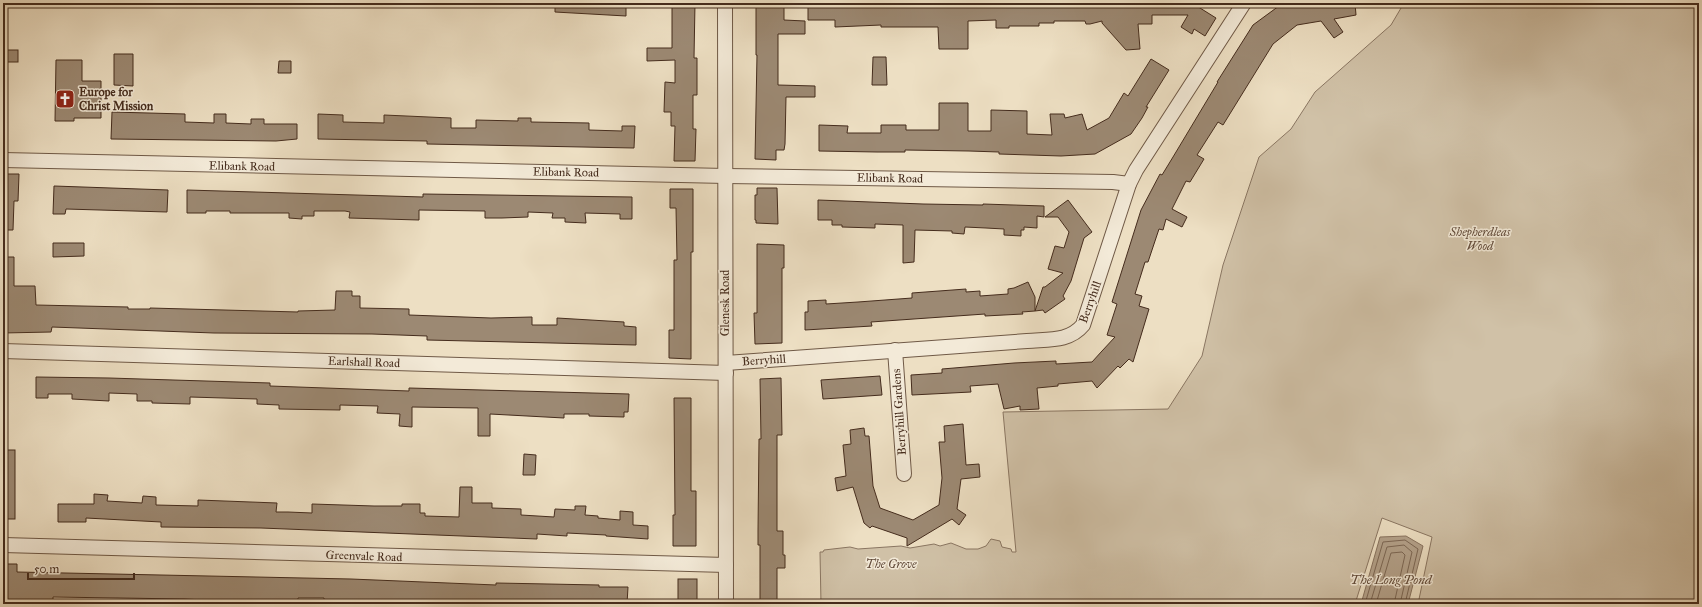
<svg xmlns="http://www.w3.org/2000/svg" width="1702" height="607" font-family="'IM FELL Great Primer',serif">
	<rect width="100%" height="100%" fill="#eddfc3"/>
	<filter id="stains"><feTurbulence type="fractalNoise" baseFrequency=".005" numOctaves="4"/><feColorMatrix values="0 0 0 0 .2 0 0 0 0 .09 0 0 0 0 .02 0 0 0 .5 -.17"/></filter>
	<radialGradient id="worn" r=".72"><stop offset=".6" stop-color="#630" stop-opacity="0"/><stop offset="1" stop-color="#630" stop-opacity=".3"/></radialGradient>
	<path fill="#d0c1a7" stroke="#8a7662" d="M1404,3h295v601h-281l14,-67 -50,-19 -27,86h-534l-1,-52h3l1,-2 26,-3 8,2 43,-3 9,2 24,-4 6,2 11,-3 15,6h12l8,-3 5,-7 9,2 2,6 9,2 1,3h4l-13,-140 165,-3 34,-53 21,-91 36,-108 32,-28 24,-37 76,-67z"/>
	<path fill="#b4a28b" stroke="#88735f" d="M1406,536l17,10 -15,58h-47l19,-67z"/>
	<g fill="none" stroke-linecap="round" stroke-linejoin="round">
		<g stroke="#7c6754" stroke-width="1">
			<path d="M1365,604l18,-62 22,-2 13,9 -13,55"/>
			<path d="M1370,604l17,-57 17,-2 8,7 -12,52"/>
			<path d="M1376,604l15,-51 11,-1 3,3 -11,49"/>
		</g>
	</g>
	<g fill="#9c8973" stroke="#452c1d">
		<path d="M555,3h71v13l-71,-4z"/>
		<path d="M672,3h23l-1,55h3v37h-4v34h3l-1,32h-21l1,-35h-4v-14h-7l1,-30 10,1v-23l-28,1v-13h25z"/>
		<path d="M756,3h28v17l21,1v13h-27v51l37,1v11h-29l-1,47 -1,6h-8v10l-21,-1 2,-104h-1z"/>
		<path d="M808,3h384l24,15 -11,18 -11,-7 -2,5 -11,-7 7,-12h-36v9h-14l2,25 -14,1 -24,-27v-2l-12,3h-4l-1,-3h-31v2h-15v3h-30v2h-13v-8l-28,1v28h-29l-1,-22h-57v-2l-46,2v-7h-27z"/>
		<path d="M1283,3h72l1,12 -22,4 9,13 -9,6 -13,-17 -24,4 -24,19 -50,81 -5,-3 -21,33 7,4 -14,23 -4,-1 -14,28 15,8 -5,10 -16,-8 -3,11 -4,-1 -11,33h-3l-10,32 7,2 -3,10 10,3 -16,53 -4,-3 -9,9 -2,-2 -21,22 -5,-7 -34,3v2l-21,2 2,21 -19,1v-4l-16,3 -6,-25 -28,2 1,6 -59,3 -1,-20 31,-2v-4l72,-6 42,-2v3l36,-2 10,-11 13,-14 -8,-2 10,-31 -5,-2 29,-92 19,-36 2,1 11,-18 45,-75h-1l36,-57z"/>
		<rect x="3" y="50" width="15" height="12"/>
		<path d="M114,54h19v32l-19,-1z"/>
		<path d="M873,57h13l1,28h-15z"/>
		<path d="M1151,59l18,11 -23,37h2l-6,11 -11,16 -36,20 -34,2 -62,-2v-2l-30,-1 -64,-1v2h-28l-58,-1v-26l29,1 -1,7h34v-8h25v5h33v-27h29v28h23v-21l36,1v23l25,1 -2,-21h14l1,4 17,-4 5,16 22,-12 15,-25 4,3z"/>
		<path d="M56,60h26v21h19v37h-27v3h-19z"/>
		<path d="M279,61h12v12h-13z"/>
		<path d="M112,112l73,2v8l29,1v-9h12v9l25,1v-5h13v5h33v15l-21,2 -165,-2z"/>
		<path d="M318,114l25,1v7l41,1v-8l67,3v10h25v-8l42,1v-3h13v4l58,1v7l33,1v-5h13l-1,22 -207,-4v-3l-109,-2z"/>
		<path d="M3,174h16l-1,27h-4l-1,29h-10z"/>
		<path d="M54,186l114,4 -1,22 -101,-3 -1,5h-12z"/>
		<path d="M757,188h20l1,36 -22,-1v-3h-1v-25h2z"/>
		<path d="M670,189h23v63h-2v107l-22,-1v-28h5v-70h3l-1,-52h-6z"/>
		<path d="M187,190l236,7v-3l209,3v22h-12v-5l-35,-1 1,10 -21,-1v-4h-13l1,-5 -25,-1v5l-26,1h-17v-7l-66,-1v10l-70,-2 1,-6 -5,-1h-31v5h-12v3l-13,-1v-5h-59v-2h-24v2h-19z"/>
		<path d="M818,200l105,4 60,1v-1l61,2v11l-7,-1v12l-13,-1v3h-3v6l-17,-1v-6l-18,-1 -21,-1 -1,7 -12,-1v-2l-37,-1 -1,32 -11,1v-38l-28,-1v4l-33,-1v-2h-10v-5h-14z"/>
		<path d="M1068,200l24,32 -8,6 -13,43 -8,15 2,3 -20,14 -2,-3 -8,1 8,-24h2l18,-14 -15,-4 7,-23 9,2 5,-16 -11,-15h-13z"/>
		<path d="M53,243h31v13l-31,1z"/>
		<path d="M757,244l27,1v23h-2v75l-27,1 -1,-31h3z"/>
		<path d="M3,257h11v29h21l1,19 92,2v2h22v-1l148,4v-1l37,-1 1,-19h16v5h8v12l49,1v6l82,3 41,-1v8h25v-7l67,4v4l12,1v18l-209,-5v-4l-55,-2 -158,-1 -162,-6 -1,5 -48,1z"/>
		<path d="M1028,282l7,15v14l-13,1 1,2 -38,2v-2l-114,8 1,4 -67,4v-18h3v-11l18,-1v4l32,-2 54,-4v-5l54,-4v3l14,-1v5l28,-2v-5l6,-1z"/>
		<path d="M880,376l2,19 -59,4 -2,-19z"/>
		<path d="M36,377l73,1 161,5v3l139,5v-3l220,6 -1,18h-4v5l-35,-1v-2h-25v4l-74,-4v22h-12v-28l-66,-1v20l-13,-1 1,-12 -23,-1 1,-7 -38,-1v5l-61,-1v-4l-22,-1v-5l-67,-2v7l-38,-1v-2h-15v-7l-28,-1v8l-37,-2v-5h-24v4h-12z"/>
		<path d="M781,378l1,57h-5v96h6v24h2v13h-8v36h-17v-59h-2v-14l1,-92h2l-1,-60z"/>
		<path d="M674,398h17v93h5v55h-23v-31h2z"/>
		<path d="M963,424l3,41 13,-1 1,13 -19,2 -4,30 9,6 -7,10 -7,-6 -45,27v-8l-35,-12 -2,2 -6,-5 -11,-36 -16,4 -2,-13 11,-2 -3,-31 8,-1 -1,-14 14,-2 1,8h4l4,50 7,22 33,12 26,-15 3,-27 -3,-36h6l-1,-16z"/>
		<rect x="3" y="450" width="12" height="69"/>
		<path d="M524,454l12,1 -1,20h-12z"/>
		<path d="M460,487h12v16h20v5l29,1v6l33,2 1,-8 20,1v-4h11l-1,9 13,1v2l22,2v-9l13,1v13l15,1v13l-42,-3v-1l-39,-2v3l-30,-2v5l-276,-11 -100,-1v-5l-75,-4v4h-28v-18h36v-10l14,1 -1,6 35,2 1,-7 13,1v8l42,1v-6l79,3 -1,9h12l24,1v-9l62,2h28v-2h18v9h5v3l34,1z"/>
		<path d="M3,564h14v8l334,7 145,6v-2l103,2v2h29l-1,17h-303v-6h-26v5h-32l-82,-4 -131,-2v7h-50z"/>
		<rect x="678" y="579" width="19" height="25"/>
	</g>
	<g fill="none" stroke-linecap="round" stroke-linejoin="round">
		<g stroke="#6f5946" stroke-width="16">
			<g id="minor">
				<path d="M725,3l1,601"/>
				<path d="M3,160l723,16 387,6 16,2"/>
				<path d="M895,350l9,124"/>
				<path d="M3,351l723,22"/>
				<path d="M726,363l301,-22c21,-2 42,1 56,-16l46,-141 7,-14 108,-167"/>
				<path d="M3,545l723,20"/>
			</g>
		</g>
		<use href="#minor" stroke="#f3ead8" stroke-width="14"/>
	</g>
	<defs>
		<g id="church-square" transform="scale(1)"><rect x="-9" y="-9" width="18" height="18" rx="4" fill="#8f2418" stroke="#f3ead8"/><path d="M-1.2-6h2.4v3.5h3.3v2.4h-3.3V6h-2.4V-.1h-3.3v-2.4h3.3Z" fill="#fff"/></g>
	</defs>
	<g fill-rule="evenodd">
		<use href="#church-square" x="65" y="99"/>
	</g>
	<g text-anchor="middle" stroke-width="3" stroke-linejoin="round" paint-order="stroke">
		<g font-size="12" font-weight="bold" fill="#452c1d" stroke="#f3ead8" text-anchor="start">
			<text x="79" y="96">Europe for<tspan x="79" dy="14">Christ Mission</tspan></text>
		</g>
		<g font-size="12" fill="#452c1d" stroke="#f3ead8">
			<text transform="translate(242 166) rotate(1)" y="4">Elibank Road</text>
			<text transform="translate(566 172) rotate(1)" y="4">Elibank Road</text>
			<text transform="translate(890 178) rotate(1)" y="4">Elibank Road</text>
			<text transform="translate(1090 302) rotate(-70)" y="4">Berryhill</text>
			<text transform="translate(725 303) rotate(-90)" y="4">Glenesk Road</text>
			<text transform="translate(764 360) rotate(-4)" y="4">Berryhill</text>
			<text transform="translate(364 362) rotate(2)" y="4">Earlshall Road</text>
			<text transform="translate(899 412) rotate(-94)" y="4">Berryhill Gardens</text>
			<text transform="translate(364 556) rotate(2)" y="4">Greenvale Road</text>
		</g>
		<g font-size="12" font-style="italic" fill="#614a39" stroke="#f3ead8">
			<text x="1480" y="236">Shepherdleas<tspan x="1480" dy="14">Wood</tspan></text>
			<text x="891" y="568">The Grove</text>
		</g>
		<g font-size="13" font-style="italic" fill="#614a38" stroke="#f3ead8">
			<text x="1391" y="584">The Long Pond</text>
		</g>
	</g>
	<rect width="1702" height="607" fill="none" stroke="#eddfc3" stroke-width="16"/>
	<rect x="4" y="4" width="1694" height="599" fill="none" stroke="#452c1d" stroke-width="2"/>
	<rect x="8" y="8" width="1686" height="591" fill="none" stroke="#452c1d"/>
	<path d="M28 573v6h106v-6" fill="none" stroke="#452c1d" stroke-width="2"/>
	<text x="34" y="573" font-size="12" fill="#452c1d" stroke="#f3ead8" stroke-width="3" paint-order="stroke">50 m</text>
	<rect width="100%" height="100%" filter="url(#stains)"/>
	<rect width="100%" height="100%" fill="url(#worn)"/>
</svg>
